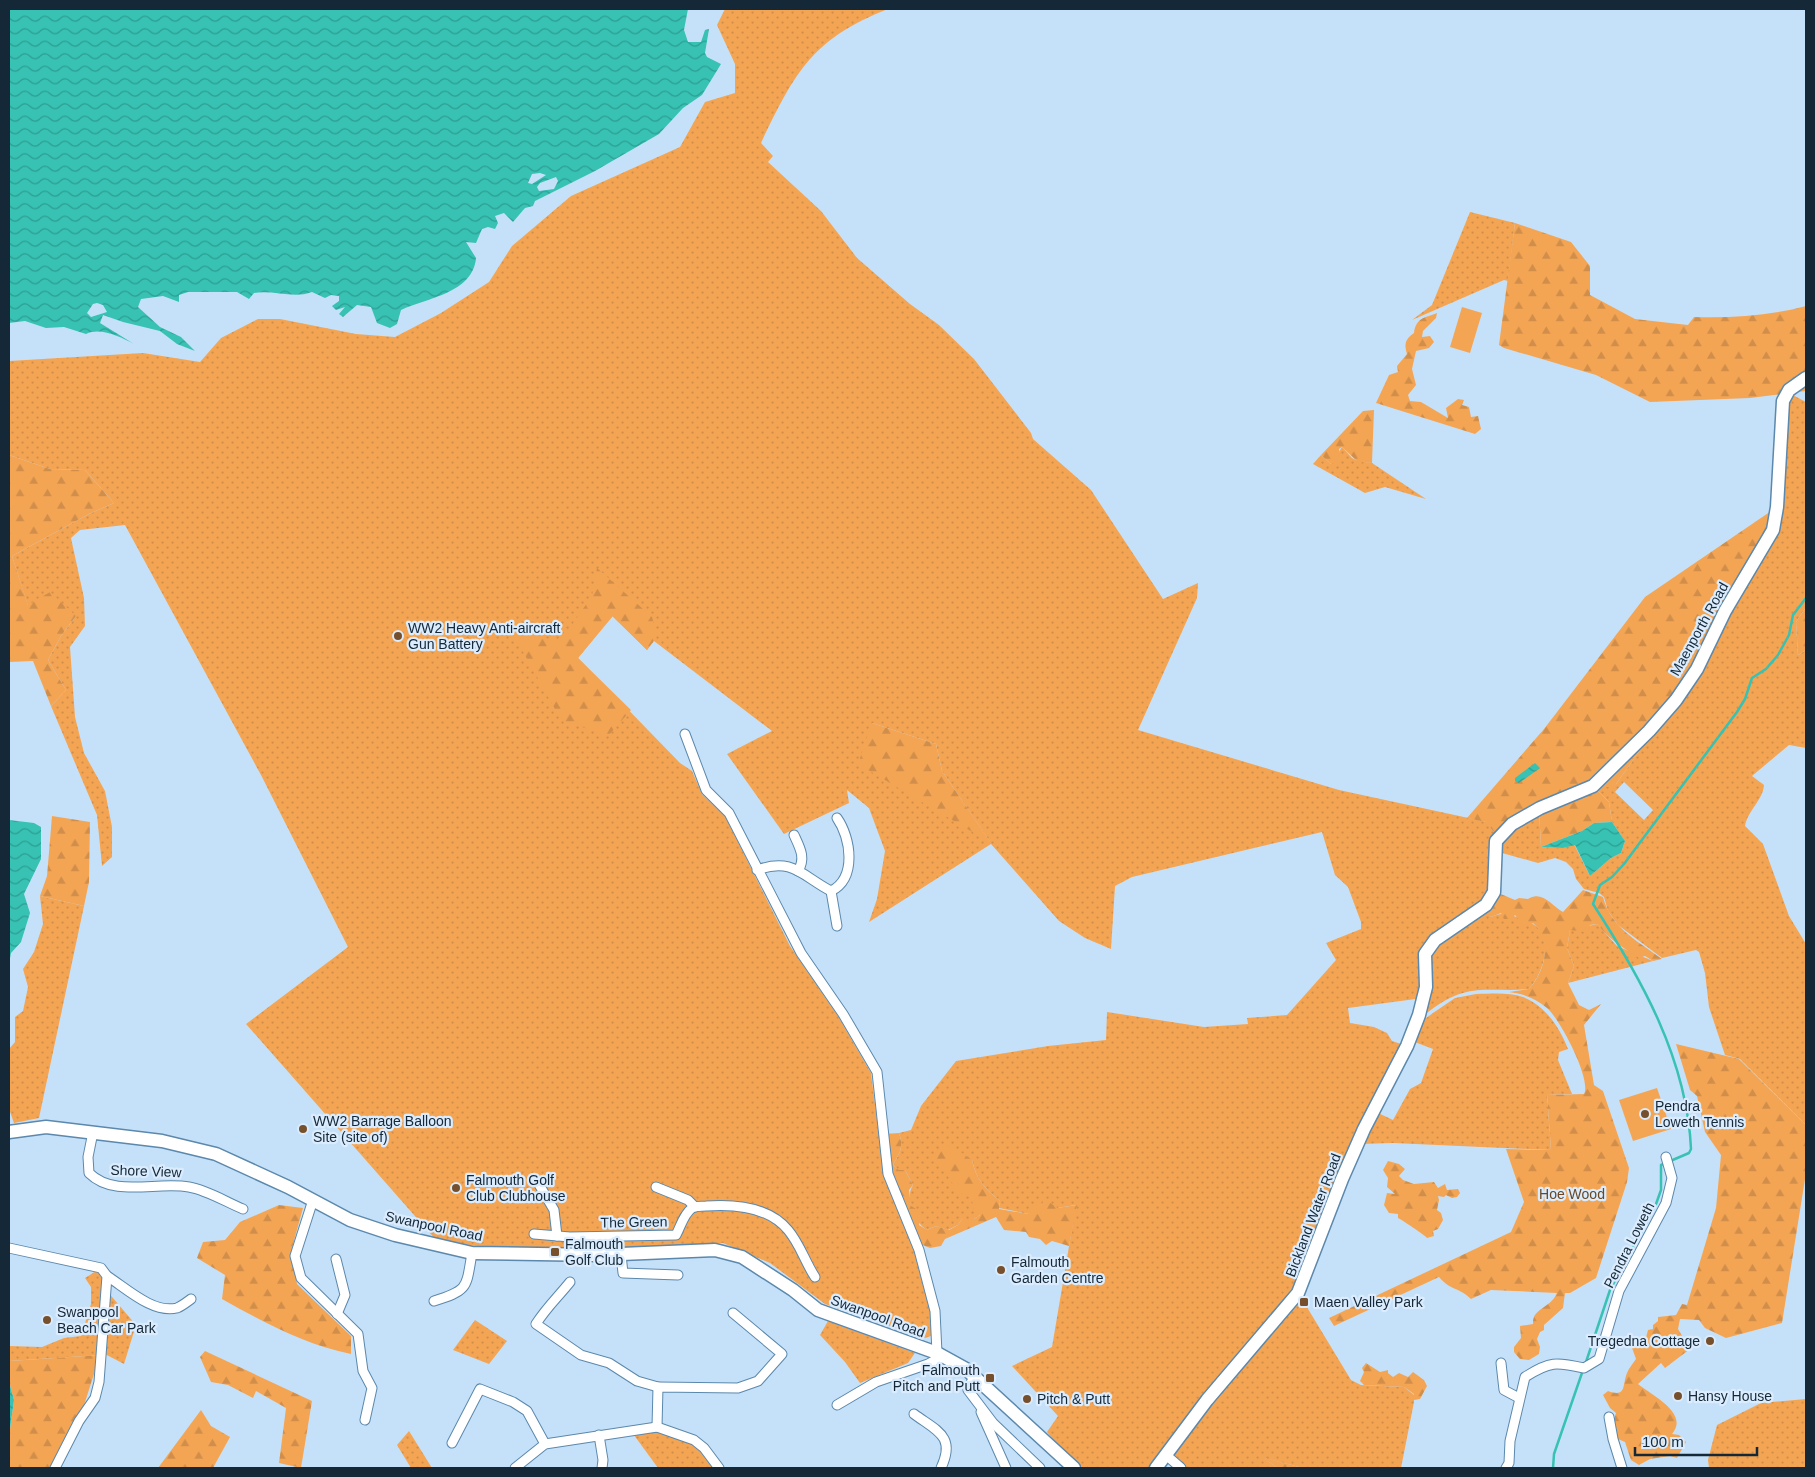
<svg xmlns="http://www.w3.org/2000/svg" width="1815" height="1477" font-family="Helvetica,sans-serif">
	<defs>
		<pattern id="grass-dots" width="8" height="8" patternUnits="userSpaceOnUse" patternTransform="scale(1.25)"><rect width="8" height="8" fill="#f4a554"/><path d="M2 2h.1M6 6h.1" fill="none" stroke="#d08e4a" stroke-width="1.8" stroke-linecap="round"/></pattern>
		<pattern id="forest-firs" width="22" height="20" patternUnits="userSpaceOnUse" patternTransform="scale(1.25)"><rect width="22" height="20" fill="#f4a554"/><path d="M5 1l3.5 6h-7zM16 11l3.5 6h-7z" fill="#d08e4a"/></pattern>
		<pattern id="water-waves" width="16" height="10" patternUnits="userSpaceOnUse" patternTransform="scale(1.25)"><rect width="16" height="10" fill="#37c2b3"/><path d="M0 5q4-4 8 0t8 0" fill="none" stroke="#2d9e92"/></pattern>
	</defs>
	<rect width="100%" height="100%" fill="#c5e1f9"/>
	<g fill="url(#grass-dots)" fill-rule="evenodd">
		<path d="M725,9h163c-76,30 -93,63 -127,134l12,13 -5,6 53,49 36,47 53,46 29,21 35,34 57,74 2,6 58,51 72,109 35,-16 -1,15 -59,132 201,60 148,32 6,9 6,5 -5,55 -69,63 -2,44 -75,10 2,15 24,4 13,6 5,8 15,5 -109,247 -133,153 -16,22h-66l-24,-21 -12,-15 11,-16 -46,-50 40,-19 24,-142 -19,3 -15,-3 -13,9 -30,-6 1,-7c-15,-12 -24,-22 -28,-41l-30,8 30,30 8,17 -6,4h-12l-4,6 -10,5 -12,-4 -9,4c-12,-7 -23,-31 -14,-45l-8,-15h-6l-6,-5c7,-13 11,-17 6,-32l12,-3 10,-24 35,-45 92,-15 58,-6 1,-28 97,15 44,-3 -1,-6 40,-3 49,-55 -10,-17 35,-14v-7l-13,-35 -13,-12 -13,-43 -190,45 -17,9 -4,63 -26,-11 -26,-17 -68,-77 -122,78 8,-23 8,-48 -16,-43 -22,-18 2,13 -65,31 -57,-80 45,-23 -118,-90 -7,9 -35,-34 -34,42 102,105 12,8 10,23 23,22 65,130 48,70 33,57 13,101 30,77 17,64v21l-6,2 -100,-34 -55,-41 -47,-20 -153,7 -86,-3 -48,-7 -190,-216 102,-77 -87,-172 -136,-250 -45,5 -9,8 13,60 1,28 -15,21 5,70 9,36 21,38 7,36v30l-10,9 -5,-51 -46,-109 15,-16 -18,-30 13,-24 15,-20 -48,-10 -16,-50 77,-42 25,-11 -29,-33 -35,-1 -41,-14v-94l134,-8 57,9 21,-24 37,-19h22l76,15 39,3 46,-24 48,-31 23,-36 59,-50 109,-49 25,-45 30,-9v-29l-18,-39zM872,723l64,21 6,27 48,71z"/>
		<path d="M1470,212l45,11 -7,58 -4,-1 -92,40 20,-15z"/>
		<path d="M1789,393l17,9v205l-10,15 2,33 8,-5v98l-17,-3 -37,31 12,9c-1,15 -16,25 -19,41l18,18 26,72 17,28v181l-66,-66 -15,-4 -16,-48 -4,-34 -6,-21 -3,-2 -34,8 -44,-33 -10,-14 -4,-14 -5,-4 -15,-4 -8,-10 -3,-10 -7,-7 -11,-4 -17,5 -43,-12 2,-10 42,-32 2,38 22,1 11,-4 16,32 21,-18 10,-5 4,-12 -13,-19 -3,-20 -16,-16 23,-2 60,-84 97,-170zM1624,782l29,28 -9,10 -29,-28z"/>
		<path d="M1342,447l10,11 6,3 14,2 54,36 -41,-12 -20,6 -52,-29 8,-9 10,9z"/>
		<path d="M40,896l44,10 -45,212 -25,5 -5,-14v-60l6,-7v-25l8,-6 5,-24 -5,-18 11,-17 9,-28z"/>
		<path d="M1485,908l6,9c12,-5 18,-4 29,2 7,3 12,3 18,9 15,16 4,46 -9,61 -22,3 -45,-2 -66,4 -16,4 -31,16 -44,26l8,-65z"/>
		<path d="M1597,924l20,22 36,15 -85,22 6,-17 -7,-18 3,-18z"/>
		<path d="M1476,994c14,0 33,-2 47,3 22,8 37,31 45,52l-9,3 -1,8 14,34 -25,1 4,55 -158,-7 -33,1 16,-32 17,8 17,-31 11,-6 12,-34 -21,-8 6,-17 15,-11 22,-15z"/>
		<path d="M101,1268l6,23 29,34 -12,39 -23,-12 -1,3 -91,6v-15l33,1 22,-9 17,-2 10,-32v-17l-6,-9z"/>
		<path d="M1299,1294l52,86 10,5 43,2 10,8v7l-13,66h-98l-39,-10 13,10h-93l-15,-13z"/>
		<path d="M475,1320l32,21 -18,23 -36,-14z"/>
		<path d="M828,1321l87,32 -7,10 -48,20 -15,-21 -25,-27z"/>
		<path d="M1806,1399v69h-97l-1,-8 9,-35 44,-22z"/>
		<path d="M657,1427l37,13 25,28h-61l-27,-37z"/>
		<path d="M409,1431l23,37h-21l-14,-23z"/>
	</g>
	<g fill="url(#forest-firs)">
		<path d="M1515,223l56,19 19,24v29l45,24 53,6 6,-8c38,1 75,-1 112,-11v85l-56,7 -100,4 -54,-27 -92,-27 -5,-3z"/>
		<path d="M1437,313l-1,5 -13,13 -1,6 8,-1 4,6 -5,6 -13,3 -4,18 4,16 -8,10 2,6 11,1 27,16 -2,-10 12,-9 6,1 -2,5 7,2 2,10 7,-1 3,13 -6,5 -99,-31 13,-28 9,-3 -1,-6 10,-12c-3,-10 -2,-15 7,-21 2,-15 10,-15 23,-20z"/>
		<path d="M1374,410l-2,53 -14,-1 -16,-15 -3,2v13l-8,2 -10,-9 42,-44z"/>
		<path d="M9,455l41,14 35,1 29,33 -25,11 -77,42 16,49 22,-13 26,24 -15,20 -13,24 18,30 -15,16 -18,-45 -24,1z"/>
		<path d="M1777,507l-4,23 -97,170 -60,84 -7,3h-15l15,15 3,20 -18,1 -12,8 -41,16 -2,-38 -40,27 -6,-5 -7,-9 -19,-4 77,-89 101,-132z"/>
		<path d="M597,568l55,49 5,19 -10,14 -34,-34 -35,42 53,52 -23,26 -47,-16 -51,-92 50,14 32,-46z"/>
		<path d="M1806,607v43l-8,5 -2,-33z"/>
		<path d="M872,723l64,21 6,27 49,72 -133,-79z"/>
		<path d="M52,816l38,6 -1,60 -5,24 -44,-10 7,-20z"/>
		<path d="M1583,890l20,7c8,31 35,44 59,62l-9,2 -8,-5 -6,2c-16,-10 -30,-19 -42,-34l-7,1 -3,7 -17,-2 -3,18 7,18 -6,17 11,22 10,5 12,-6 -17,21 10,60 9,6 26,77 -2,14 -31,96 -26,15h-5l-2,15 -19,17v5l-4,2 -3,7 3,8 -1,7 -10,6 -9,-1 -6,-7v-5l7,-9 -1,-12 13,-2c-1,-16 17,-15 24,-31l-66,-3 -20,9c-12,-12 -20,-8 -32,-22l-105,49 -5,-8 182,-86 13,-30 -18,-53 45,1 -4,-55 37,-1c8,-14 -24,-75 -37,-86 -12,-10 -23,-14 -38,-16l20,-3c16,-18 24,-48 4,-66l-5,3 -6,-2 -7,-9 -4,4h-7l-3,-6 -10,4 -5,-5 10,-20 19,8 4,-2 9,1c14,-9 24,7 35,13z"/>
		<path d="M1676,1044l63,15 67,66v48l-24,150 -56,15 -21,-10 -6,-8 -19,-1 -2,10 12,20 -25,19 -4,-5 -23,21c13,11 52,29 34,50l7,1 7,7 -9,16 -7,-2 -20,3 -11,6 -8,-5 -6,-18 -7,-3 -5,-15 3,-11 -6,-5 -7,-13 5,-4c19,7 14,-6 19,-18 2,-5 6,-10 9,-14l-4,-11 4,-4 8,1 4,-15 5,-1v-4l5,-4v-4l18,-2 6,-11 5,1 29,-97 5,-53 -16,-23 -8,-36 -7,-6z"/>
		<path d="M899,1133c5,15 1,19 -6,32l6,5h6l8,15 -4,5 2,16 10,6 -2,13 8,5 9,-4 13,4 9,-5 4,-6h12l6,-4 -7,-6 -1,-11c-24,-8 -18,-22 -36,-34v-9l7,-10 13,4 16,11c4,19 13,29 28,41l-1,8 30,5 2,-7 11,-2 2,-7 13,10 20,-3 -8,41 -17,-5 -6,4 -6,-6 -11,-2 -3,-5 -22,-2 -8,-13 -51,22 -4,7 -11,2 -15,-6 -27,-68 -4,-40z"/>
		<path d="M1388,1161l11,3 6,5 -6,7 4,4 11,4 20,-2 4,6 7,-4 2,6 11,-1 2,4 -3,4 -5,1 -6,-3 -2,2 -6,-1 1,4 -2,10 4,3 2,7 -5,9 -5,2 1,5 -7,2c-2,-3 -25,-18 -29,-20v-4l-9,-1 -5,-8 3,-12 8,1 -8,-7 1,-9 -5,-8z"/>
		<path d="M279,1205l24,3 -11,40 5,36 54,52v18c-46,-9 -88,-32 -129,-55l3,-24 -28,-17 6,-16 22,-2 15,-18z"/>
		<path d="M205,1351l107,50 -11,67 -22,-5 7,-55 -30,-17 -3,7 -25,-13 -17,-3 -11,-25z"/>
		<path d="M100,1355l-21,66 -24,47h-46v-32l5,-36 -5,-18v-21z"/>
		<path d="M1366,1363l14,9 8,-2v3l5,4 6,-4 9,4 5,-5 11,8 3,6 -7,13 -6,1v-6l-10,-7 -40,-2 -4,-4 4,-9 -2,-4z"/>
		<path d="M201,1410l10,16 19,11 -17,31h-55z"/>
		<path d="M1262,1457l41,11h-26z"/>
	</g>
	<g fill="#f4a554">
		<path d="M1462,307l20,6 -12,40 -20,-6z"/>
		<path d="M1657,1088l14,41 -38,12 -14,-41z"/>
	</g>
	<g fill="url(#water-waves)" fill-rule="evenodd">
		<path d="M9,9h679l-4,21 4,12h13l4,-12 4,-1 -4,24 2,4 14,7 -19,31 -19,13 -24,26 -64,37 -60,30 -2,5 -8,2 -12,14 -9,-9 -9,3 3,7 -3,6 -7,-2 -6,2 -6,14 -10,-1 10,16c-3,35 -49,40 -75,52l-4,14 -7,4 -13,-5 -6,-16 -14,-2 -14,12 -4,-3 6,-7 -9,3 -4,-4 7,-5v-5l-8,-1 -6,3 -13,-6c-18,7 -38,-2 -58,1l-5,6 -12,-7h-49l-9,3v7l-16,-6 -22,3 -3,8 22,20 21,10 14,14 -18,-7 -17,-13 -37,-9 -20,-7 -3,8 34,21c-14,-7 -33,-17 -48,-10l-22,-7 -18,1 -21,-7 -16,2zM540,173l6,2 -14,9 -4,-1 4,-9zM556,177l2,4 -4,8 -15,2 -2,-4 3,-4zM97,303l6,2 4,7 -16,5 -4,-4 6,-9z"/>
		<path d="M1535,763l5,5 -21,15 -4,-2v-3z"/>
		<path d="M9,820l25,3 7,4v32l-17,35 6,19 -9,29 -10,11 -2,10z"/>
		<path d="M1612,822l13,19 -4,12 -10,5 -21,18 -15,-31 -12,3 -22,-1 41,-16 12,-8z"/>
		<path d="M9,1382l5,18 -5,36z"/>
	</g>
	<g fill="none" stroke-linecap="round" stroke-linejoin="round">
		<g stroke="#37c2b3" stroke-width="2.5">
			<path d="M1586,1362l24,-72 46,-86 5,-14v-25l28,-12 2,-4c-4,-90 -50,-171 -98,-245l7,-19 12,-8 12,-13 113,-152 8,-13 7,-21 14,-9 12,-14 11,-20 4,-20 13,-17"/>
			<path d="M1553,1468l1,-14 29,-84"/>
		</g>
		<g stroke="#5b88ac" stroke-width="11">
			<g id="street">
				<path d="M685,734l21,56 23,23 72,140 42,61 34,58 11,102 31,76 16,61 2,42"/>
				<path d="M794,835c6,13 12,23 4,36"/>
				<path d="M757,870c36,-13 45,6 74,21 26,-13 20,-53 6,-73"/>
				<path d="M831,891l6,35"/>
				<path d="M93,1132l-5,25 1,16c25,25 68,8 100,14 18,3 37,15 54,22"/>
				<path d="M537,1181l17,29 3,26"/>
				<path d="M656,1187l32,13 7,7"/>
				<path d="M313,1200l-18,56 6,22 57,56 5,37 9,17 -7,32"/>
				<path d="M534,1234l36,3 106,-2c5,-9 7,-20 16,-27 4,-2 9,-2 14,-2 28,-2 63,1 82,24 12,14 17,32 27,47"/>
				<path d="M9,1248l92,20 6,8 -8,106 -4,16 -16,23 -24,47"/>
				<path d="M621,1255l2,18 55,2"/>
				<path d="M336,1259l9,36 -8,19"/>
				<path d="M107,1276c19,12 46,38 70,32 5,-2 10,-6 14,-9"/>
				<path d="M570,1282c-12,15 -24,26 -34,42l45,31 28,8 28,18 21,6"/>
				<path d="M434,1301c35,-11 32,-13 38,-48"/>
				<path d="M1501,1363l3,27 15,8"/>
				<path d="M974,1376l-6,14 25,33 47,45"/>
				<path d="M837,1405l39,-23 52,-18 15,-8"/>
				<path d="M981,1412l25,56"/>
				<path d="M914,1414c23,17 42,22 27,54"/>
				<path d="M1609,1417l4,22 9,29"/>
				<path d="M657,1427l1,-40 80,1 20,-7 24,-27 -49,-41"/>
				<path d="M599,1435l4,25 -1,8"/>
				<path d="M452,1443l28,-54 33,13 14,9 18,33"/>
				<path d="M1166,1455l15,13"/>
				<path d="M515,1468l30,-24 112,-17 37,13 10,8 15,20"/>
				<path d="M1506,1468l3,-5 1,-22 15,-64c25,-16 31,-15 59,-9l15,-9 20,-68 47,-88 6,-25 -6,-21"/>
			</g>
		</g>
		<g stroke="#5b88ac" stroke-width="15">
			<g id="secondary">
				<path d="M9,1132l37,-5 116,14 54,13 72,33 62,33 45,15 77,18 126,2 117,-5 27,7 51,33 25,20 119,43 29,16 108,99"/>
				<path d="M1156,1468l51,-68 91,-107 44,-114 22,-50 43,-83 12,-31 7,-28 -1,-33 10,-14 51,-35 8,-13 2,-51 16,-17 28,-16 53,-22 56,-55 27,-31 21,-31 28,-58 48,-81 4,-23 6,-106 6,-11 17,-12"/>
			</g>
		</g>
		<use href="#street" stroke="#fff" stroke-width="9"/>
		<use href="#secondary" stroke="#fff" stroke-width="12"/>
	</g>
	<g fill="#76502c" stroke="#daecfd" stroke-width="2">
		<circle cx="398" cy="636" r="5"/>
		<circle cx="1645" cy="1114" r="5"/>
		<circle cx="303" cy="1129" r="5"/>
		<circle cx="456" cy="1188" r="5"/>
		<rect x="550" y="1247" width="10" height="10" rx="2.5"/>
		<circle cx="1001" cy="1270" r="5"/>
		<rect x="1299" y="1297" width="10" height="10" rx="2.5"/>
		<circle cx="47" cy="1320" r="5"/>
		<circle cx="1710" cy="1341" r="5"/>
		<rect x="985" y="1373" width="10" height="10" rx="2.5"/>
		<circle cx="1678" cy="1396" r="5"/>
		<circle cx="1027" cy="1399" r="5"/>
	</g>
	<g text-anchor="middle" stroke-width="4.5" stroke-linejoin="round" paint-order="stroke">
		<g font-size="14" fill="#152837" stroke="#daecfd" text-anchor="start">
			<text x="408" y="633">WW2 Heavy Anti-aircraft<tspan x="408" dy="16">Gun Battery</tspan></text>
			<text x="1655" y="1111">Pendra<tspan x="1655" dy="16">Loweth Tennis</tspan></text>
			<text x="313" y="1126">WW2 Barrage Balloon<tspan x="313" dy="16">Site (site of)</tspan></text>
			<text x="466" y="1185">Falmouth Golf<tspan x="466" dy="16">Club Clubhouse</tspan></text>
			<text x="565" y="1249">Falmouth<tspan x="565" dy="16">Golf Club</tspan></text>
			<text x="1011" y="1267">Falmouth<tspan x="1011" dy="16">Garden Centre</tspan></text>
			<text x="1314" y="1307">Maen Valley Park</text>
			<text x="57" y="1317">Swanpool<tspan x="57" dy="16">Beach Car Park</tspan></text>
			<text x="1700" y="1346" text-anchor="end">Tregedna Cottage</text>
			<text x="980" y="1375" text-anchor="end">Falmouth<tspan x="980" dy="16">Pitch and Putt</tspan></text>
			<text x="1688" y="1401">Hansy House</text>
			<text x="1037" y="1404">Pitch &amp; Putt</text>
		</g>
		<g font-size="14" fill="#152837" stroke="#daecfd">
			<text transform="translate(1699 629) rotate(-61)" y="5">Maenporth Road</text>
			<text transform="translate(146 1171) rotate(2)" y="5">Shore View</text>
			<text transform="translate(1313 1215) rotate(-69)" y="5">Bickland Water Road</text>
			<text transform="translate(634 1222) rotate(-1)" y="5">The Green</text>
			<text transform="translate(434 1226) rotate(12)" y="5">Swanpool Road</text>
			<text transform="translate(1629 1245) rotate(-63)" y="5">Pendra Loweth</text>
			<text transform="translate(878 1316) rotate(20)" y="5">Swanpool Road</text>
		</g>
		<g font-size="14" fill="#6b4723" stroke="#daecfd">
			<text x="1572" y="1199">Hoe Wood</text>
		</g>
	</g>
	<rect width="1815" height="1477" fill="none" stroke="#152837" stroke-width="20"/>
	<path d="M1635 1447v8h122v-8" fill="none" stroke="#152837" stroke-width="2.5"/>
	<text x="1642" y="1447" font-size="15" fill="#152837" stroke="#daecfd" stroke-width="4" paint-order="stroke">100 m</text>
</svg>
